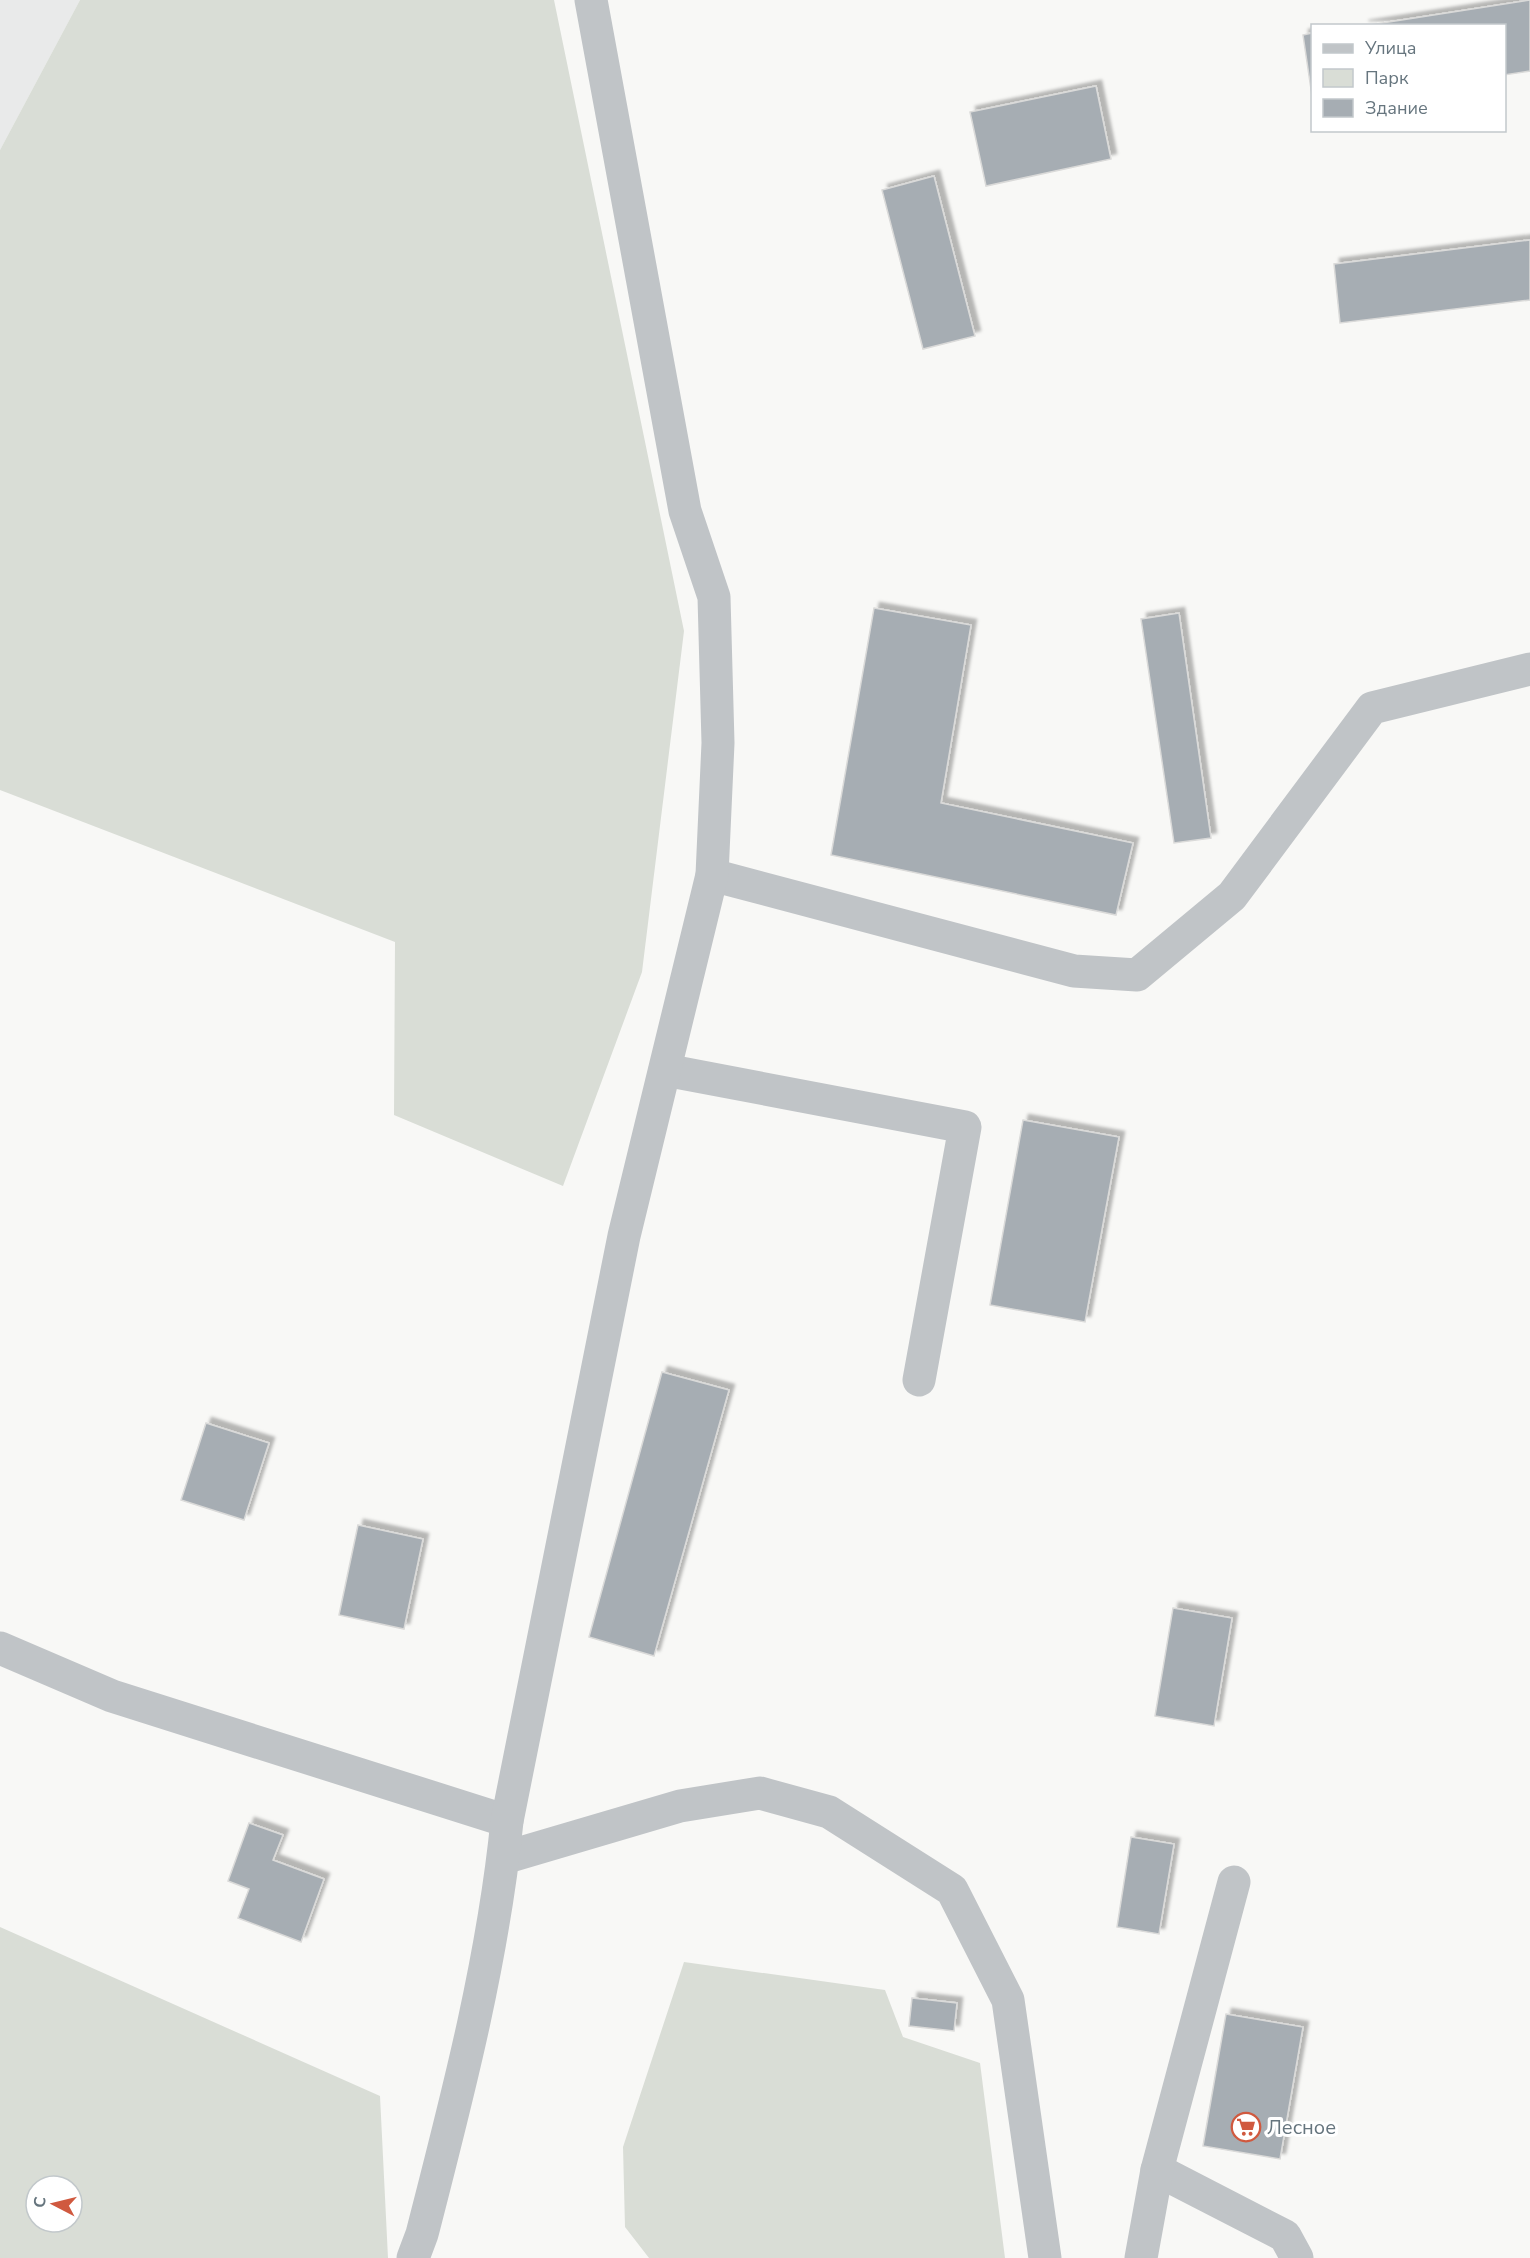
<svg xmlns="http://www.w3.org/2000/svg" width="1530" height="2258" font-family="'Nunito Sans',sans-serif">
	<defs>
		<filter id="shadow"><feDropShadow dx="5.5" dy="-5.5" stdDeviation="1.5" flood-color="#0004"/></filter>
	</defs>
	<rect width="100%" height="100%" fill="#f8f8f6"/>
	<path fill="#e9eaea" d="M0,0h80l-80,150z"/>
	<g fill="#d9ddd6" fill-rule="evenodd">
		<path d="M80,0h474l130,631 -42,341 -79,214 -169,-71 1,-173 -395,-152v-640z"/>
		<path d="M0,1927l380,169 8,162h-388zM36,2186h36v36h-36z"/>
		<path d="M684,1962l201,28 18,47 77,26 25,195h-356l-24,-31 -2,-80z"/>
	</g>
	<g fill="#a6adb3" stroke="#dadad9" stroke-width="1.5" filter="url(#shadow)">
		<path d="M1530,0v71l-26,4v-49h-141z"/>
		<path d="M1312,33v63l-9,-61z"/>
		<path d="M1096,86l15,73 -125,27 -16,-74z"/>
		<path d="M934,176l41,160 -52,13 -41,-159z"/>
		<path d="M1530,240v60l-190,23 -6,-59z"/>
		<path d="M874,608l97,17 -30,178 192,40 -17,72 -285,-60z"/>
		<path d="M1179,613l32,225 -37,5 -33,-224z"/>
		<path d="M1023,1120l96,17 -34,185 -95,-17z"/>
		<path d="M662,1372l67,18 -75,266 -65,-19z"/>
		<path d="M206,1423l63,20 -25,77 -63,-20z"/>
		<path d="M358,1525l65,14 -19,90 -65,-14z"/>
		<path d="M1173,1608l59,10 -18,108 -59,-10z"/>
		<path d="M249,1823l34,12 -10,25 51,19 -23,63 -63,-24 11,-29 -21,-8z"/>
		<path d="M1131,1837l43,7 -15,90 -42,-7z"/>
		<path d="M912,1998l45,5 -3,28 -45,-5z"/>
		<path d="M1226,2014l77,13 -23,132 -77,-13z"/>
	</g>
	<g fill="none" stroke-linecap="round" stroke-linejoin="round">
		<g stroke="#c0c4c7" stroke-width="33">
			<path d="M712,875l362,96 63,4 95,-79 140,-188 158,-39"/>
			<path d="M665,1070l300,57 -46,253"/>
			<path d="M0,1648l112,48 395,125"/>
			<path d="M504,1858l176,-52 80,-13 69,19 123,78 56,110 37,258"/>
			<path d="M1157,2170l128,66 12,22"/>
			<path d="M413,2258l9,-24c35,-136 71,-273 85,-413l117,-585 88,-361 6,-132 -4,-146 -29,-86 -94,-511"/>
			<path d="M1141,2258l16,-88 77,-288"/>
		</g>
	</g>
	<defs>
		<g id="supermarket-ring" transform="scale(1.5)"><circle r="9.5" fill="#fff" stroke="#d0593f" stroke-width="1.5"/><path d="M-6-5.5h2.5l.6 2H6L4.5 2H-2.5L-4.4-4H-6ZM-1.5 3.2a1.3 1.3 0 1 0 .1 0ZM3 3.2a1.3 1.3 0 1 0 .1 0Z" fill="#d0593f"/></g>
	</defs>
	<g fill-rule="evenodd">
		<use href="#supermarket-ring" x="1246" y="2127"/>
	</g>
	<g text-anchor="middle" stroke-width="6" stroke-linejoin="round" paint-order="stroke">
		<g font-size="20" fill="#66757e" stroke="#fff" text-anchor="start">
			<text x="1267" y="2134">Лесное</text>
		</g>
	</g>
	<rect x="1311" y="24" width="195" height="108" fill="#ffffff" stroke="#c2c8cb" stroke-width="1.5"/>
	<rect x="1323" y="44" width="30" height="9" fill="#c0c4c7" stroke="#c2c8cb" stroke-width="1.5"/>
	<text x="1365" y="54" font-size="18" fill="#66757e">Улица</text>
	<rect x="1323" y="69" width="30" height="18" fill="#d9ddd6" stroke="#c2c8cb" stroke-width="1.5"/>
	<text x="1365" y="84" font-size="18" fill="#66757e">Парк</text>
	<rect x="1323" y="99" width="30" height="18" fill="#a6adb3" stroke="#c2c8cb" stroke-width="1.5"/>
	<text x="1365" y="114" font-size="18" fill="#66757e">Здание</text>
	<g transform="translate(54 2204) rotate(277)"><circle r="28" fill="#ffffff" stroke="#c2c8cb" stroke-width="1.5"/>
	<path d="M0-4.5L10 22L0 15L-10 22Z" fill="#d0593f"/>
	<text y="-9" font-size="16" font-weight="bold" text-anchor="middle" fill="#66757e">С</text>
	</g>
</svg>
